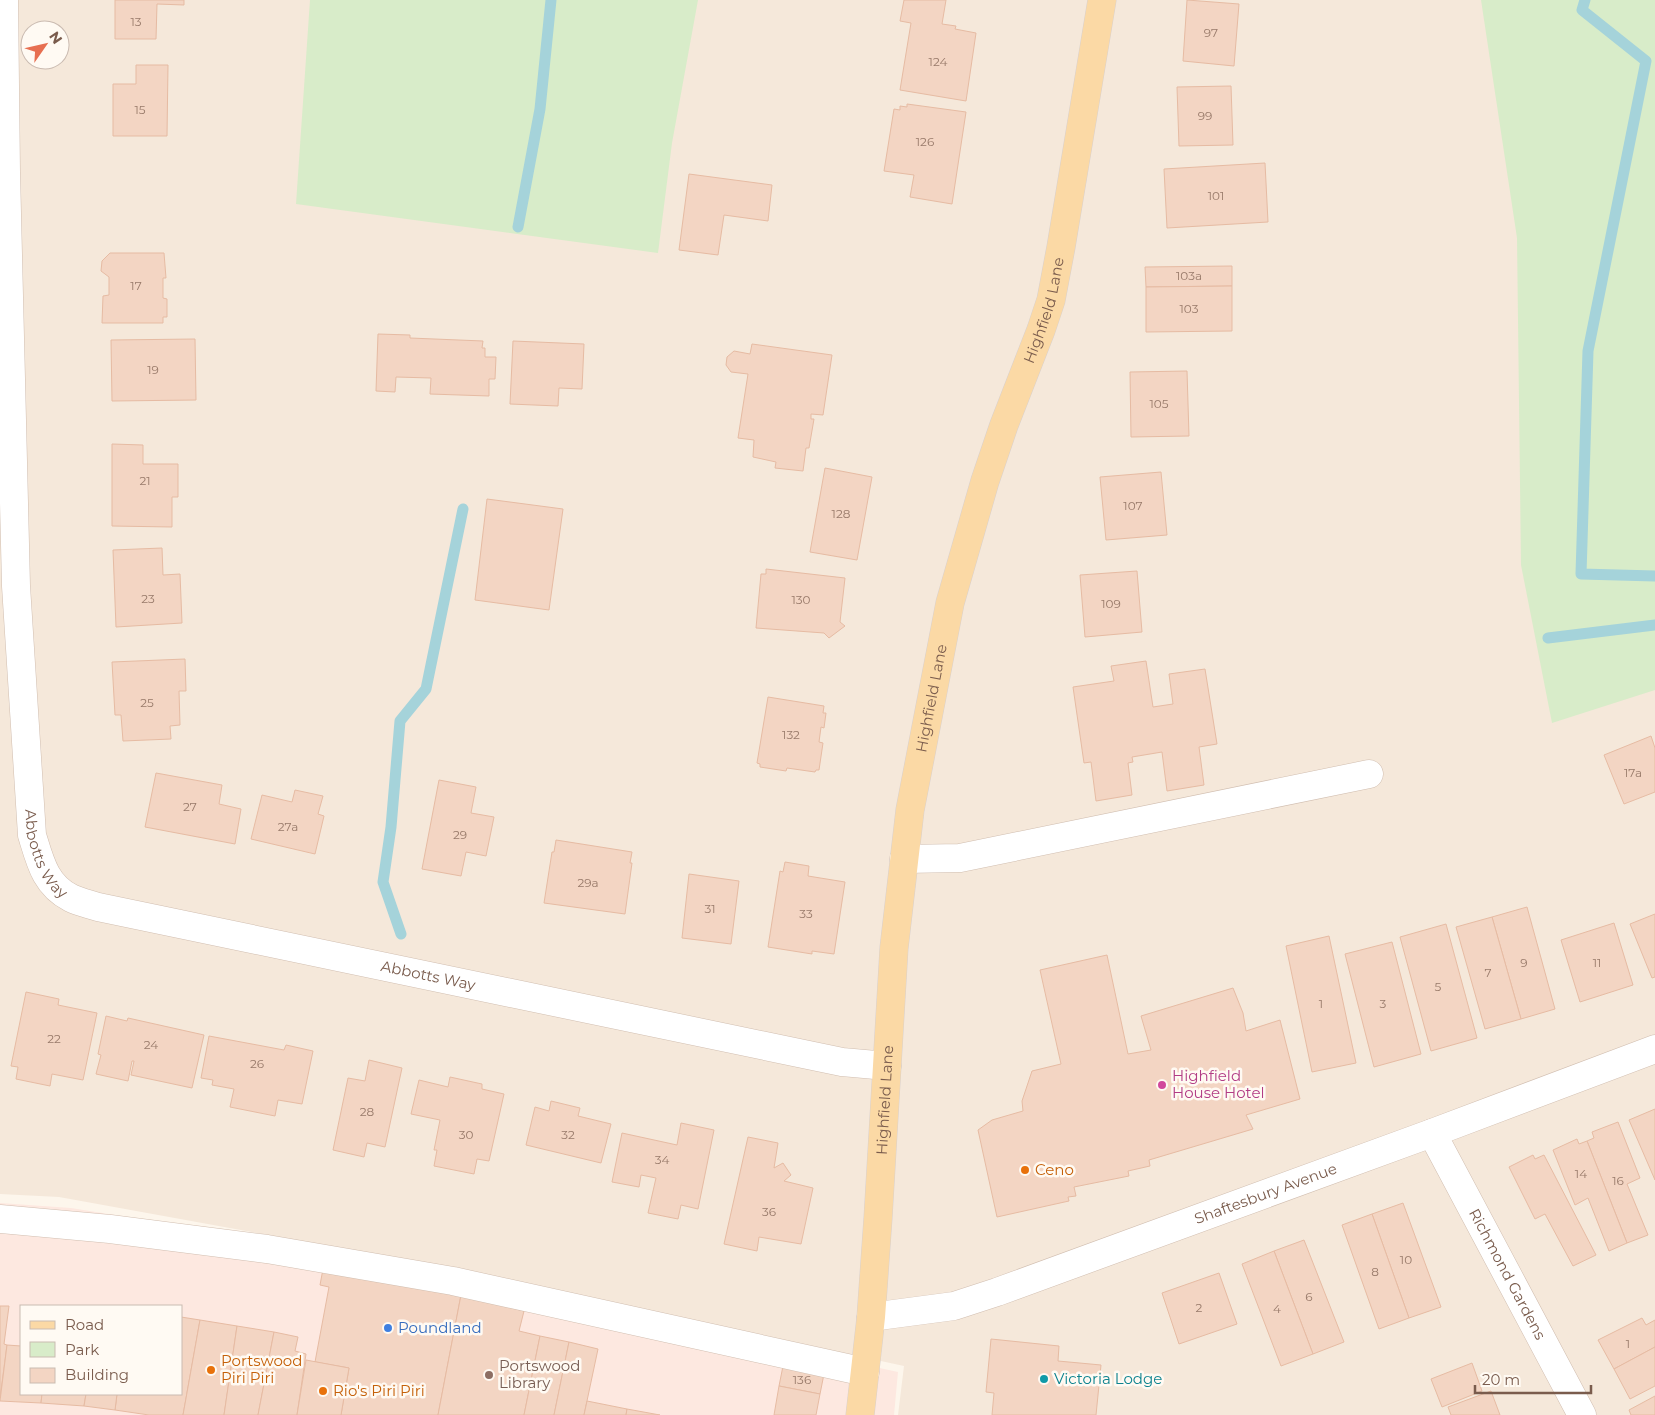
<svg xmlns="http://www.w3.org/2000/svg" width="1655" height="1415" font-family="Montserrat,sans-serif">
	<rect width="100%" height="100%" fill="#fdf6ec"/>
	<path fill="#f5e8da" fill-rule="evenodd" d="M0,0h1655v1415h-757l6,-49 -449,-97 -396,-72 -59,-3zM30,30h30v30h-30z"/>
	<path fill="#fde8e0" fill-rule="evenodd" d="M0,1203l71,5 192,31 187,36 448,97 -4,43h-894zM21,1306h160v88h-160z"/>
	<g fill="#d8ecc9">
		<path d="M310,0h388l-26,143 -14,110 -362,-49z"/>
		<path d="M1481,0h174v690l-103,33 -31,-158 -4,-327z"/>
	</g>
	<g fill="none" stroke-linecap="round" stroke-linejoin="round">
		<g stroke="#a5d3da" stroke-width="11">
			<path d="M1585,0l-3,10 64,51 -58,290 -7,223 74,2"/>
			<path d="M518,227l22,-118 11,-109"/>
			<path d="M1548,638l107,-13"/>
			<path d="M401,934l-18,-52 8,-55 9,-106 26,-32 37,-180"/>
		</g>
	</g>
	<g fill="#f3d5c3" stroke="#e6bba3">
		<path d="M115,0h69v5l-27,-1 -1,35h-41z"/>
		<path d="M904,0h42l-4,24 14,2 -1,3 21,4 -10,68 -66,-11 11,-67 -11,-2z"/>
		<path d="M1187,0l52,4 -5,62 -51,-5z"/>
		<path d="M136,65h32l-1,71h-54v-52h23z"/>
		<path d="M1231,86l2,59 -54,1 -2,-59z"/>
		<path d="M907,104l59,8 -14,92 -42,-7 4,-22 -30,-4 10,-62 6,1v-4l7,1z"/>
		<path d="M1265,163l3,59 -101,6 -3,-59z"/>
		<path d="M689,174l83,11 -4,36 -44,-6 -6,40 -39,-5z"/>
		<path d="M110,253h54l2,25h-3v20l4,1v18h-4v6h-61l1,-27 6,-1v-18l-8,-6 1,-10z"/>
		<path d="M1232,266v20l-86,1 -1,-20z"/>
		<path d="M1232,286v45l-86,1v-45z"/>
		<path d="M378,334l32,1v3l73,3 -1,7h3v9h11l-1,22h-6v17l-59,-2 1,-16 -35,-1 -1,15 -19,-1z"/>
		<path d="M195,339l1,61 -84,1 -1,-61z"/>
		<path d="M513,341l71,3 -2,45 -23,-1 -1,18 -48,-2z"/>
		<path d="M752,344l80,11 -9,60 -12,-1v5h3l-5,29h-3l-3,23 -28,-3 1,-6 -23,-5 1,-17 -16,-2 10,-64 -17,-2 -5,-7 1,-8 7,-6 16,3z"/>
		<path d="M1187,371l2,65 -58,1 -1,-65z"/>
		<path d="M112,444l31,1v19h35v33h-6v30l-60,-1z"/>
		<path d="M825,468l47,9 -15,83 -47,-8z"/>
		<path d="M1161,472l6,63 -61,5 -6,-63z"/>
		<path d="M487,499l76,10 -14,101 -74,-10z"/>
		<path d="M162,548l1,27 17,-1 2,49 -66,4 -3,-77z"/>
		<path d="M766,569l79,9 -5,44 5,4 -16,12 -5,-5 -68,-5 5,-54h5z"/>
		<path d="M1137,571l5,61 -57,5 -5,-62z"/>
		<path d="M185,659l1,32h-7l1,34 -10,1 1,13 -48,2 -2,-26h-6l-3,-53z"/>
		<path d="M1146,661l7,46 20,-3 -4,-30 36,-5 12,75 -18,3 5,38 -37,6 -5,-39 -30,5 1,5 -5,1 4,32 -36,6 -5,-39 -7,1 -11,-76 41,-6 -3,-15z"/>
		<path d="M768,697l56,9 -1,7h3l-2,15 -3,-1 -2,15 4,1 -4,27h-3l-1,2 -28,-4 -1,3 -26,-4v-3l-3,-1z"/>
		<path d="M1651,736l4,12v44l-31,12 -20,-49z"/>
		<path d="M156,773l66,12 -3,19 22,5 -6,35 -90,-17z"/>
		<path d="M439,780l37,7 -5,26 23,4 -8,39 -20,-4 -5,24 -39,-7z"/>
		<path d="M295,790l28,6 -5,18 6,2 -9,38 -64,-15 11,-44 30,7z"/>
		<path d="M556,840l76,12 -2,11h2l-7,51 -81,-11 8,-51h2z"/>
		<path d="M785,862l24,4 -1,10 37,6 -11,72 -22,-3v3l-44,-7 12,-76 3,1z"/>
		<path d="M689,874l50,7 -8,63 -49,-6z"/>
		<path d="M1527,907l28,102 -34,10 -29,-102z"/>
		<path d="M1655,914v63l-3,1 -22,-54z"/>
		<path d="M1492,917l29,102 -36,10 -29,-102z"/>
		<path d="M1614,923l19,62 -53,17 -19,-62z"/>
		<path d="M1446,924l31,114 -46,13 -31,-114z"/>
		<path d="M1329,936l27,127 -44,9 -26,-126z"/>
		<path d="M1392,942l29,112 -47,13 -29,-113z"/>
		<path d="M1107,955l21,99 23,-4 -10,-34 92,-28 10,25 3,18 34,-11 20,79 -54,16 7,14 -104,31 1,6 -22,5 1,5 -55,11 2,9 -8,1 1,4 -72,16 -19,-87 14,-10 31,-9 -1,-10 10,-30 29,-7 -21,-94z"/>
		<path d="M26,992l33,7 -1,6 39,8 -14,67 -31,-6 -2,12 -34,-7 2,-12 -7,-1z"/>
		<path d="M106,1016l21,5 1,-3 76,17 -12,53 -61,-13 3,-14h-2l-4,20 -32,-7 5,-19 -3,-1z"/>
		<path d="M209,1036l75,14 2,-5 27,6 -11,53 -24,-4 -3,16 -45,-9 4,-18 -22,-4 1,-5 -12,-2z"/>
		<path d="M369,1060l33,8 -17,79 -18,-4 -3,14 -31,-7 15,-72 17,3z"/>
		<path d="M450,1077l32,7v5l22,5 -15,67 -12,-2 -3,15 -40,-8 3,-16h-3l6,-30 -29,-6 8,-34 29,7z"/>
		<path d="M551,1101l29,7 -2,8 33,8 -10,39 -75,-18 9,-38 14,4z"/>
		<path d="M1655,1109v71l-26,-60z"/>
		<path d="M1618,1122l22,56 -13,6 21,51 -21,8 -40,-102 7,-3 -2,-6z"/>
		<path d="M681,1123l33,7 -16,79 -17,-4 -3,14 -30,-6 8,-35 -15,-3 -2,12 -27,-5 10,-49 55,12z"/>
		<path d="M748,1137l30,6 -4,25 9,-5 8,12 -7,6 29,7 -12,56 -42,-7 -2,14 -33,-7z"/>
		<path d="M1577,1139l2,5 8,-3 40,102 -18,8 -21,-53 -13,7 -22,-55z"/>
		<path d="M1533,1155l2,4 9,-4 52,100 -23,11 -28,-52 -10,5 -26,-52z"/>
		<path d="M1403,1203l38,104 -32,11 -37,-104z"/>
		<path d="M1372,1214l37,104 -30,11 -37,-104z"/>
		<path d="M1304,1240l40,102 -31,12 -39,-103z"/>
		<path d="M1274,1251l39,103 -32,12 -39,-102z"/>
		<path d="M323,1269l138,26 -23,120h-97l8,-47 -34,-6 14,-75 -9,-2z"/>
		<path d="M1219,1273l18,51 -58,20 -17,-51z"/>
		<path d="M461,1295l63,16 -5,20 21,5 -16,79h-86z"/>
		<path d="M0,1306h9l-5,38 3,1 -7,53z"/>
		<path d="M181,1317l19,3 -17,95h-34l-34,-5 2,-16h64z"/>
		<path d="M1642,1318l4,7 9,-5v27l-41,22 -16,-29z"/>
		<path d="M200,1320l37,6 -13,89h-41z"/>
		<path d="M237,1326l37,6 -16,83h-34z"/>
		<path d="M274,1332l24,5 -3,14 11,3 -9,61h-39z"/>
		<path d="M540,1336l29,6 -15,73h-30z"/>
		<path d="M991,1339l68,7 -1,15 43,4 -5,50h-104l2,-22 -8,-1z"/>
		<path d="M569,1342l29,7 -14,66h-30z"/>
		<path d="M7,1345l14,1v48h21l-1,9 -41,-2z"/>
		<path d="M1655,1347v39l-25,13 -16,-30z"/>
		<path d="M306,1360l43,8 -8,47h-44z"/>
		<path d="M1472,1363l10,28 -40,16 -11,-28z"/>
		<path d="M783,1366l41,8 -4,20 -41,-8z"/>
		<path d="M779,1386l41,8 -4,21h-42z"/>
		<path d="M1491,1391l9,24h-49l-3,-8z"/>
		<path d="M42,1394h44l-2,12 -43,-3z"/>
		<path d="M86,1394h31l-2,16 -31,-4z"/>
		<path d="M1655,1396v19h-24l-2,-5z"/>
		<path d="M587,1401l40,8 -1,6h-42z"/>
		<path d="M627,1409l33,6h-34z"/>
	</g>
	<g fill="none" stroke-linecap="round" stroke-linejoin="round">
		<g stroke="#d1beb0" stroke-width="29">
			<g id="minor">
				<path id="s1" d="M4,0l2,172 10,414 16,249c8,26 13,50 39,63 8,4 18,6 27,9l744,155 45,4"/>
				<path d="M904,859l56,-1 409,-84"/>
				<path id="s2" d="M1432,1133l150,282"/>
				<path d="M0,1219l110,10 157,20 186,32 412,91"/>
				<path id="s3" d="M871,1317l83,-11 43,-14 435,-159 223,-84"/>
			</g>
		</g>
		<g stroke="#dad1cd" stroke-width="29">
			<g id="major">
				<path id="s4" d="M860,1415l11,-98 7,-99 16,-270 16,-138 40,-207 35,-122 19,-56 37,-95 10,-30 10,-53 41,-247"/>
			</g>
		</g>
		<use href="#minor" stroke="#fff" stroke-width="28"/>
		<use href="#major" stroke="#fbd9a5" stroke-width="28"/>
	</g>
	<circle fill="#d1479c" stroke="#fffaf3" stroke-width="2" cx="1162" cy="1085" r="5"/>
	<g fill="#e8710a" stroke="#fffaf3" stroke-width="2">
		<circle cx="1025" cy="1170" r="5"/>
		<circle cx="211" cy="1370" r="5"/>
		<circle cx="323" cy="1391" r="5"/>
	</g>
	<circle fill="#3f7fe0" stroke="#fffaf3" stroke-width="2" cx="388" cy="1328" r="5"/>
	<circle fill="#8d6e63" stroke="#fffaf3" stroke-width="2" cx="489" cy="1375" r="5"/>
	<circle fill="#0f9aa8" stroke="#fffaf3" stroke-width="2" cx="1044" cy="1379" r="5"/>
	<g text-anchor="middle" stroke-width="5" stroke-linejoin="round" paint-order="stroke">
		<g font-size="12" fill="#987a6a">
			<text x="136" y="26">13</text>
			<text x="1211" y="37">97</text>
			<text x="938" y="66">124</text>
			<text x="140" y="114">15</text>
			<text x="1205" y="120">99</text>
			<text x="925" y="146">126</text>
			<text x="1216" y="200">101</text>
			<text x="1189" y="280">103a</text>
			<text x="136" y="290">17</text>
			<text x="1189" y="313">103</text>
			<text x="153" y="374">19</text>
			<text x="1159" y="408">105</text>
			<text x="145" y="485">21</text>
			<text x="1133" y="510">107</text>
			<text x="841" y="518">128</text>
			<text x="148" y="603">23</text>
			<text x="801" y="604">130</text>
			<text x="1111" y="608">109</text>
			<text x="147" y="707">25</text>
			<text x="791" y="739">132</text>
			<text x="1633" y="777">17a</text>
			<text x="190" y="811">27</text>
			<text x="288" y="831">27a</text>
			<text x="460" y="839">29</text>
			<text x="588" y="887">29a</text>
			<text x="710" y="913">31</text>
			<text x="806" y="918">33</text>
			<text x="1524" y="967">9</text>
			<text x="1597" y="967">11</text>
			<text x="1488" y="977">7</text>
			<text x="1438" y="991">5</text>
			<text x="1321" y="1008">1</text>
			<text x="1383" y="1008">3</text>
			<text x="54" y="1043">22</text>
			<text x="151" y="1049">24</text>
			<text x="257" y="1068">26</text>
			<text x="367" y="1116">28</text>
			<text x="466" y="1139">30</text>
			<text x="568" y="1139">32</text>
			<text x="662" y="1164">34</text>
			<text x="1581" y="1178">14</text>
			<text x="1618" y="1185">16</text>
			<text x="769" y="1216">36</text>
			<text x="1406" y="1264">10</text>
			<text x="1375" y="1276">8</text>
			<text x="1309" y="1301">6</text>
			<text x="1199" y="1312">2</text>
			<text x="1277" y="1313">4</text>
			<text x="1628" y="1348">1</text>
			<text x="802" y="1384">136</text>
		</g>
		<g font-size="15" fill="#7a5c4d" stroke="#fffaf3">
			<text dy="5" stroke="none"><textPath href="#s4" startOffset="1126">Highfield Lane</textPath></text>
			<text dy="5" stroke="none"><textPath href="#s4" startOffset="721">Highfield Lane</textPath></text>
			<text dy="5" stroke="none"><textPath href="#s1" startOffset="858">Abbotts Way</textPath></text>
			<text dy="5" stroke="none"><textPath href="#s1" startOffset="1278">Abbotts Way</textPath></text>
			<text dy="5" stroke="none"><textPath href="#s4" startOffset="316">Highfield Lane</textPath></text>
			<text dy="5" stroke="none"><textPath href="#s3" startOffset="415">Shaftesbury Avenue</textPath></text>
			<text dy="5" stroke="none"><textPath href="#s2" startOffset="160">Richmond Gardens</textPath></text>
		</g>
		<g font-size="15" fill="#b23c85" stroke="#fffaf3" text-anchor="start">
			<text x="1172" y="1081">Highfield<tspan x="1172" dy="17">House Hotel</tspan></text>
		</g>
		<g font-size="15" fill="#c56008" stroke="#fffaf3" text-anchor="start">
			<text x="1035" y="1175">Ceno</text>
			<text x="221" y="1366">Portswood<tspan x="221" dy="17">Piri Piri</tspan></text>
			<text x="333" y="1396">Rio's Piri Piri</text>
		</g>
		<g font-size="15" fill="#366cbe" stroke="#fffaf3" text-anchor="start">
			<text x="398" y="1333">Poundland</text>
		</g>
		<g font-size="15" fill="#785e54" stroke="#fffaf3" text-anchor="start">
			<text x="499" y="1371">Portswood<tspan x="499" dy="17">Library</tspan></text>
		</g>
		<g font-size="15" fill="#0d838f" stroke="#fffaf3" text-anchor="start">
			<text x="1054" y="1384">Victoria Lodge</text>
		</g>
	</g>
	<rect x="20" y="1305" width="162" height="90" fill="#fffaf3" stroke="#cabbb1"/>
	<rect x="30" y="1321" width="25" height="8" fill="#fbd9a5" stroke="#cabbb1"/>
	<text x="65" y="1330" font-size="15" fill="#7a5c4d">Road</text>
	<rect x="30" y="1342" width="25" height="15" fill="#d8ecc9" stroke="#cabbb1"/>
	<text x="65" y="1355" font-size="15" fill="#7a5c4d">Park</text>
	<rect x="30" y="1368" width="25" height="15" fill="#f3d5c3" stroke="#cabbb1"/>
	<text x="65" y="1380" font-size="15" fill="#7a5c4d">Building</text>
	<g transform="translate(45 45) rotate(56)"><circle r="24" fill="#fffaf3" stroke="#cabbb1"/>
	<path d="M0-4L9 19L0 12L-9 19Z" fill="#e76f51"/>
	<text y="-8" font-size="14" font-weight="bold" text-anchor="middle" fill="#7a5c4d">N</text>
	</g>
	<path d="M1475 1385v8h116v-8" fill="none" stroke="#7a5c4d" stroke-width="2.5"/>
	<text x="1482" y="1385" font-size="15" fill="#7a5c4d" stroke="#fffaf3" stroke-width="4" paint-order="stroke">20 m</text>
</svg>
